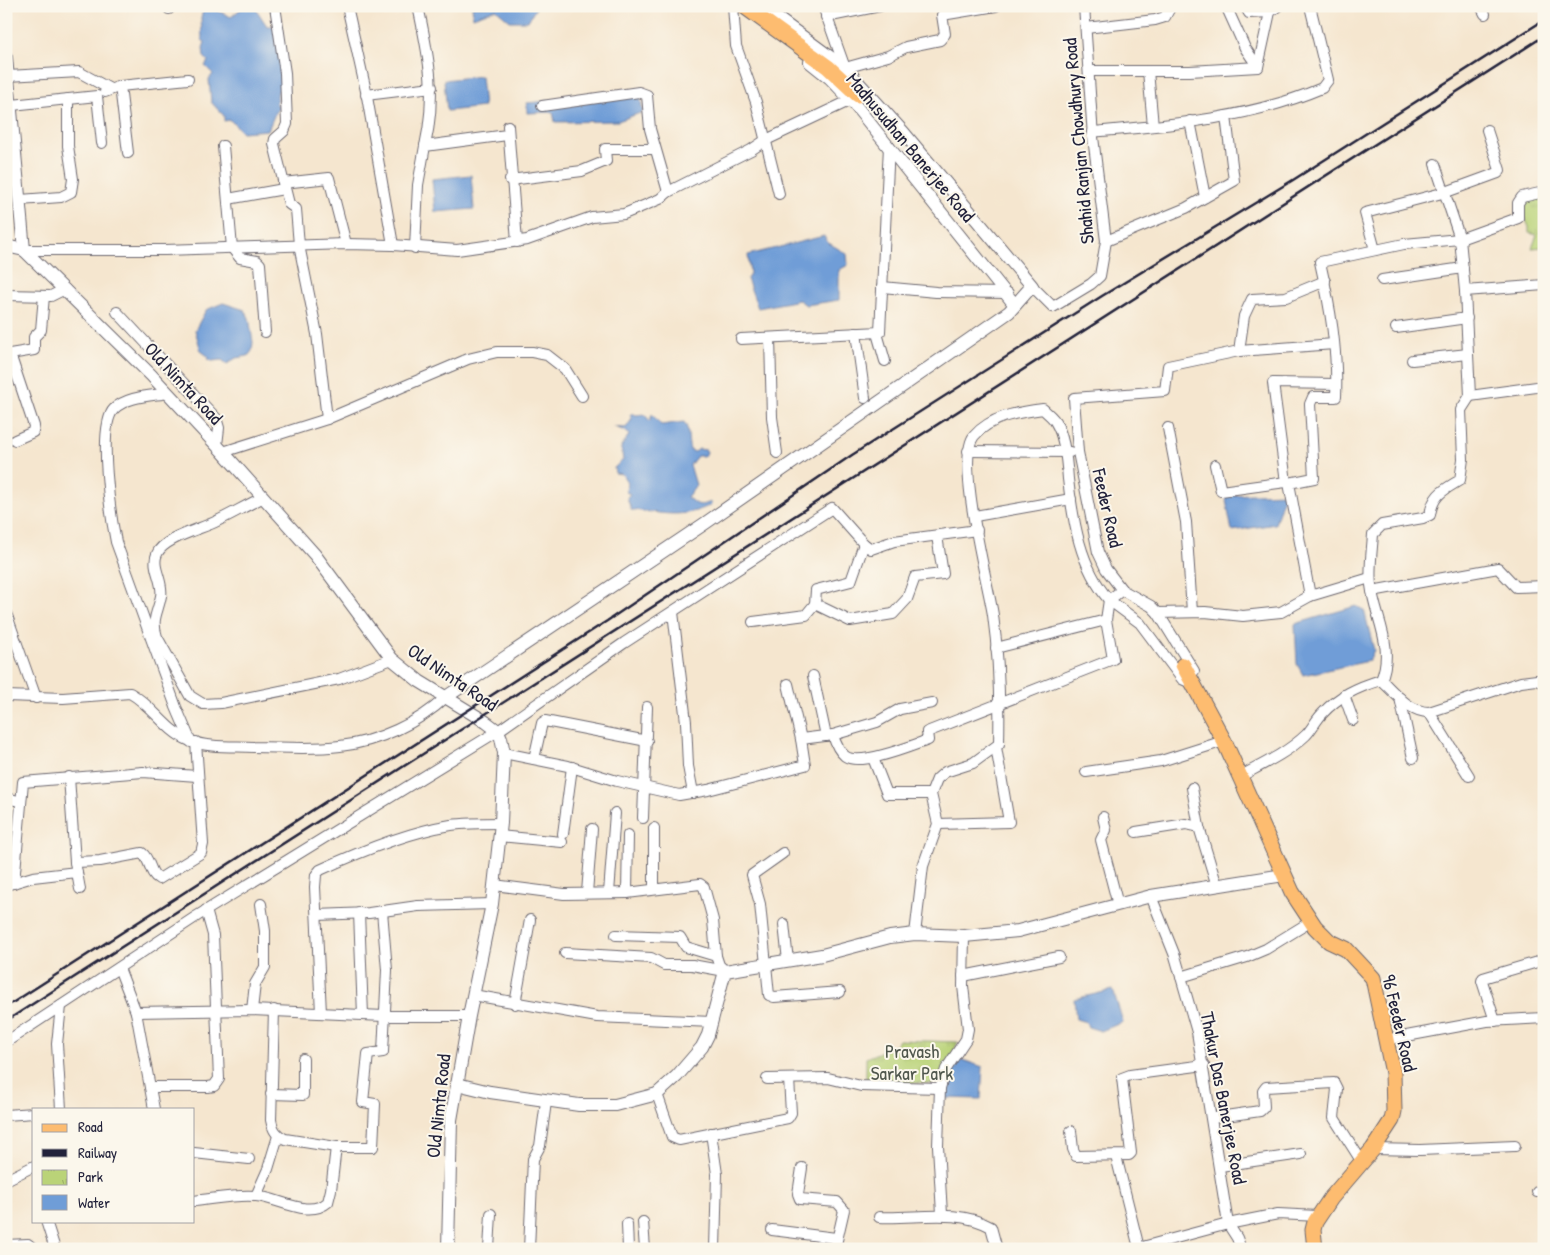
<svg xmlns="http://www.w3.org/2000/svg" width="1550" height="1255" font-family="'Patrick Hand',sans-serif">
	<defs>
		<pattern id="park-tufts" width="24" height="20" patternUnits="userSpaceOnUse" patternTransform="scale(1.25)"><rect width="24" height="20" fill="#bad378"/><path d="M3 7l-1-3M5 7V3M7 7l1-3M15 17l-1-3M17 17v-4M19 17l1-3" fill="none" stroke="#a0b569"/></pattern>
	</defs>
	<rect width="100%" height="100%" fill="#fbf7ec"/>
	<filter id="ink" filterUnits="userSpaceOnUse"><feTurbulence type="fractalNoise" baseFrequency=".02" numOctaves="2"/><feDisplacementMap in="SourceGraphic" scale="10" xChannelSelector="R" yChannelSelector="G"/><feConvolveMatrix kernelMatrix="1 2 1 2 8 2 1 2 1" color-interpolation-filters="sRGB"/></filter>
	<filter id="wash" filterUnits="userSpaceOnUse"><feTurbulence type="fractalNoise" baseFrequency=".0096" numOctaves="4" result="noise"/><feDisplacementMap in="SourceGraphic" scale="20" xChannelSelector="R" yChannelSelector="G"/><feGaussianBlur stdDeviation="1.12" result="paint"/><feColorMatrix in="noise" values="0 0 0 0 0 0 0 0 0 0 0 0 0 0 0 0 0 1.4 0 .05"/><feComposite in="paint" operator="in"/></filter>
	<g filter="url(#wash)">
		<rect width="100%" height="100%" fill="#f5e6cf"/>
		<g fill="url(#park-tufts)" stroke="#6e7a5a">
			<path d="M1532,198l12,2v47l-12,1 5,-13 -8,-2v-6l-4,-9 -2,-1v-17z"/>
			<path d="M899,1040l59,2 -19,42 -73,-3v-23l30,-13z"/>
		</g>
		<g fill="#6f9dd7" stroke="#486089">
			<path d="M205,6h11l2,5 13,6 13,-11h10l13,20h8l9,62 -6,3 -2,12 4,5 -4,3 -8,19 -26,2 -12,-12 -6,1v-5l-13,-14 -2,-23 4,-5 -8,-8 3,-5 -4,-4 -1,-9 2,-6 -3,-2 -1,-23z"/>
			<path d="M472,6h65l-9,15h-18l-14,-12 -23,8z"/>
			<path d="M481,76l3,31 -37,4 -3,-31z"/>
			<path d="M639,92l4,20 -25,9 -63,1 -2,-10 -26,1v-10z"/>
			<path d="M471,175l3,34 -39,3 -3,-33z"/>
			<path d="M824,236l3,6 20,12 1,11 -9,5v30l-33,5 -7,-5 -41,8 -11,-29 3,-5 -2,-19z"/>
			<path d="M223,303l22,7 4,8 4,24 -1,9 -4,5 -12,2 -9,6 -5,-4 -10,1 -4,-2 1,-2 -8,-6 -6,-21 11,-20z"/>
			<path d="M632,413l4,2 8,-1 6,7 2,-7 9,11 23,-3c6,8 3,18 6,28l5,2 4,-3 7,1 1,2 -2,4h-8l-7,9 6,20 -9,12c9,8 12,10 24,5v3c-30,15 -50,7 -80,5l-4,-13 3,-3 -4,-2 1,-10 -5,-8 -7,-1 -1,-5 9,-8 -2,-13 8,-12 -3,-4 -12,-4 12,1 6,-9 -2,-4z"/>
			<path d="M1285,493l-10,31 -43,7 -7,-36z"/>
			<path d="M1356,606l8,4 10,40 -5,11 -66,14 -6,-11 -2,-40z"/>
			<path d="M1113,990l10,32 -22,9 -13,-4 -2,-5 -10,-3 -2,-20z"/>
			<path d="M951,1056l32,11 -2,32 -39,-1z"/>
		</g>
	</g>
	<g filter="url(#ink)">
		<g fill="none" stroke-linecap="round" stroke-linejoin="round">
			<g stroke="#6c676f" stroke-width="12">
				<g id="minor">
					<path d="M169,6v3"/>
					<path d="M275,6l10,67 2,51 -3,7 -9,8 -1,5 15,60 7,5 3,36 18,89 10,85"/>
					<path d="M347,6l19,85 27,154"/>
					<path d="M418,6c11,52 19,87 7,140"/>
					<path d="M733,6l3,40 20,56 23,92"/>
					<path d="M823,6l22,62 43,-12 18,-9 34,-7 5,-6 -3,-19 54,-9"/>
					<path d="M1226,6l19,42 13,19"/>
					<path d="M1245,6l4,7 21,-1"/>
					<path d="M1481,6l4,8"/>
					<path d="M826,17l54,-11"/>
					<path d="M1086,28l69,-8 10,-3 6,-11"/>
					<path d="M1089,71h101l68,-4 12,-55 8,-6"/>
					<path d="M1148,71l5,55"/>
					<path d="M8,76l71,-4 31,17"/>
					<path d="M120,86l8,67"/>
					<path d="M105,92l15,-6 68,-7"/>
					<path d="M366,95l66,-8"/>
					<path d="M12,105l85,-9 5,47"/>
					<path d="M542,106l97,-14 8,3 3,34 18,63"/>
					<path d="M1190,121l15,76"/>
					<path d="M508,126l9,116"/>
					<path d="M1092,132c78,-7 157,-13 230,-44l6,-8 -18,-74"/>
					<path d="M223,146l9,102 8,10 17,3 3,3 5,68"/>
					<path d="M1435,164l25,75 5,52 5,105"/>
					<path d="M510,180l72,-9 24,-10 -1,-12h50"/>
					<path d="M283,183l46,-5 17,66"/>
					<path d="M228,199l56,-10"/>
					<path d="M20,200l41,-3 10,-5 2,-13 -5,-33v-47"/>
					<path d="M1106,241l80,-33 48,-27 -8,-65"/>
					<path d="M415,248l3,-63 7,-39 82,-11"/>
					<path d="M24,250h141l181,-6 47,1 64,5 70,-10 65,-23 32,-3 36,-15 8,-7 83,-42 15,-10 85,-40"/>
					<path d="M1375,250l-10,-37 81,-21 52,-19 2,-3 -13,-40"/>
					<path d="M1382,280l81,-12"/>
					<path d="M1032,286l21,21 38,-23 9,-8 6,-35 -13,-104 -9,-131"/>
					<path d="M882,287l54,5 72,1"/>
					<path d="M1465,291l79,-6"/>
					<path d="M6,295l45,1 14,-7"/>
					<path d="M117,312l99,106 3,10 -2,17"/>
					<path d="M1396,328l71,-10"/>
					<path d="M856,333l9,65"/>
					<path d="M877,333l8,28"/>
					<path d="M770,338l2,79 5,36"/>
					<path d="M741,339l139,-7 9,-186"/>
					<path d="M1239,351l95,-7"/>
					<path d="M1412,360l56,-6"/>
					<path d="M168,393c-17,3 -41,3 -54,16 -17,17 -3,109 2,133l60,165 15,35"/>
					<path d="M1470,396l74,-10"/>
					<path d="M1168,428l18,94 6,90"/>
					<path d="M15,440l18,-8 1,-6 -24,-72 24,-4v-13l7,-7 3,-34"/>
					<path d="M968,451l102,1"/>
					<path d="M223,452l104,-33 141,-60 29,-7h35l15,3 18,14 17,27"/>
					<path d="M1215,465l6,26 65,-9 3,1"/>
					<path d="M1286,482l-13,-99 63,1"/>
					<path d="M262,498c-15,7 -30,16 -45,23 -15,8 -54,17 -60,33 -6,13 7,28 4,42 -3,17 -10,22 -4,41l33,59 13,8 18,-1 118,-24 53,-20"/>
					<path d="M975,516l96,-17"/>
					<path d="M1372,591l126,-23 18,19 28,-1"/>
					<path d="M1310,596l-21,-113 25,-5 -4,-74 3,-7h23c2,-46 -6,-91 -16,-135l84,-18 56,-5 58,-21v-15l4,-6 22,-5"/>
					<path d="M815,604l1,-14 35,-9 13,-37 7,5 23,-8 83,-11"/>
					<path d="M673,612l13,110 2,44 5,27"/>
					<path d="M6,613l30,85"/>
					<path d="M1158,613l47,-1 38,4 38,-4 29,-16 60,-18"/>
					<path d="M753,622l53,-7 9,-11 35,17 43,-7 14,-15 8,-22 28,-3 -6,-38"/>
					<path d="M996,648l110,-28"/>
					<path d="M1194,671l-36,-58 -7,-7 -29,-16 -16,-21 -8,-17 -20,-100 -4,-54 91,-7 3,-25 71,-15 5,-35 8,-17 34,-2 39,-16"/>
					<path d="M813,676l13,60"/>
					<path d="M1381,680c14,-33 -6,-62 -10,-95 -2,-16 1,-34 2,-51l9,-9 41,-7 7,-3c3,-21 14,-25 30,-35l3,-21 -2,-49 9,-14"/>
					<path d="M1381,680c14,13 28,32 48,32l92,-30 16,-2 7,3"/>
					<path d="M788,684l13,55"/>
					<path d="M1344,695l9,25"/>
					<path d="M6,696l57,2 67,-5c22,12 35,37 58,47 18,8 45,6 65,7 28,0 59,3 87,-1 37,-4 79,-23 106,-49"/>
					<path d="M1400,698l13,60"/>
					<path d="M1429,712l40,64"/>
					<path d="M833,735l44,-13 23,-13 32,-6"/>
					<path d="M504,753l64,13 49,15 62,14 29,-5 97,-25 -4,-26 32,-4c2,7 6,16 12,21 15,11 66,-10 83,-16l-1,-8 186,-73 -7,-39 3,-20 31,23 42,56 11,5"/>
					<path d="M873,758l14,36h44"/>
					<path d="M534,759l8,-36 3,-2 102,20"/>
					<path d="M1086,772l75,-11 63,-20"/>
					<path d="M1241,776c22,-12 46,-23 65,-41 6,-6 10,-15 16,-21 16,-18 36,-27 59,-34"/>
					<path d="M69,777l6,85 5,27"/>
					<path d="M1192,788l7,39 18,59"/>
					<path d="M6,798l13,3"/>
					<path d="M1103,817l3,13 -5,10 17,65"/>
					<path d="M643,818l4,-111"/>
					<path d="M938,824l71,-2 -13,-75"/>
					<path d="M1136,832l50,-8 13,3"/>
					<path d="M563,834l9,-67"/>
					<path d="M499,836l63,6"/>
					<path d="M783,853l-31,22 8,29 9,91 5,2 66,-5"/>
					<path d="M75,862l25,-1 42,-8c9,7 7,21 17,26l42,-26 2,-9 -7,-102"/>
					<path d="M14,883l9,-101 120,-10 54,4"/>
					<path d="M6,885l27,-8 44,-5"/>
					<path d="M494,885l70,9 63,-1 73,-9 4,3 9,33 3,36 3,9 6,6"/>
					<path d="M654,889v-61"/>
					<path d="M587,893l5,-64"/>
					<path d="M609,893l6,-80"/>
					<path d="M627,893l1,-58"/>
					<path d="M1151,896l24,60 22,76 31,192 9,14 4,11"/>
					<path d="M359,913l4,102"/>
					<path d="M317,915l52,-2 49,-7 74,-2"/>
					<path d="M784,924l4,37"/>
					<path d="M915,934l8,-68 15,-42 -7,-30 6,-15 8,-7 28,-9 26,-19c1,-43 0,-86 -6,-129 -5,-32 -38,-156 -19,-179 17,-20 45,-24 69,-27 4,4 11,9 13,14 8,13 11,41 12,56 5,42 12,88 41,121l13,-10"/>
					<path d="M616,935l64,2 6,10 30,9"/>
					<path d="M565,953l86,5 13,7h28l33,6"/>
					<path d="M119,968l17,44 116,-2 132,6h85"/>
					<path d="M963,976l96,-19"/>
					<path d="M1181,977l66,-20 19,-8 44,-27"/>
					<path d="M473,995l124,22 115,5"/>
					<path d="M515,1004l15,-84"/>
					<path d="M252,1010l3,-26 10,-17v-36l-4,-27"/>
					<path d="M274,1010l-3,110c2,10 5,15 14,19l51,8h37l2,-43 -12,-2 5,-48 15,-2 4,-82 -5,-59"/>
					<path d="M136,1012l18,97"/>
					<path d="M321,1013l-6,-126 1,-12 4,-5c39,-18 88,-38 131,-45 16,-2 33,-2 50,-2"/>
					<path d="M1495,1021l-13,-40 1,-3 61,-18"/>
					<path d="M1385,1040l102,-19 57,-3"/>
					<path d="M6,1042l191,-126 301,-185 126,-88 208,-135 32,36"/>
					<path d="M767,1079l61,-1 33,8 79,2"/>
					<path d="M150,1087h58l6,-1 5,-7 -6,-144 -7,-25"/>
					<path d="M271,1094l32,1v-36"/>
					<path d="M657,1094l15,43 7,3 109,-22 3,-5 -2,-34"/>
					<path d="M61,1109l-4,-65 4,-38"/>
					<path d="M6,1115l28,-2"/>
					<path d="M1212,1118l48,-7 4,-4 -1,-16 3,-4 68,-4 3,6 -3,29 28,44"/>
					<path d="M1071,1131l2,18 3,7 53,-1 2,-2 -9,-75 8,-3 74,-10"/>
					<path d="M711,1133l6,41 -2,75"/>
					<path d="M1373,1149l47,1 95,-4"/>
					<path d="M194,1153l55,6"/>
					<path d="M1116,1156l23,92"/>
					<path d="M1220,1166l81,-12"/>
					<path d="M802,1168l-4,26 2,5 37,3 7,8 -9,39"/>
					<path d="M6,1180l28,-14"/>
					<path d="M1537,1192l7,-1"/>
					<path d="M256,1196l12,-27 10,-33"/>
					<path d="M194,1201c20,-2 43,-7 62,-5 23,2 52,23 72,6l3,-12 5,-43"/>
					<path d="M942,1214l-4,-68 2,-58 6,-19 20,-30 2,-10 -5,-43 1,-50"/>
					<path d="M879,1217c37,2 78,-9 112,10l6,22"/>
					<path d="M46,1221l9,28"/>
					<path d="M643,1222l2,27"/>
					<path d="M627,1224l1,25"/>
					<path d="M772,1230l64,8"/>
					<path d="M6,1245l22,-1 6,5"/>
					<path d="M489,1249l2,-35"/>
					<path d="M529,1249l4,-90 7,-13 6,-44"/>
					<path d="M1135,1249l93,-25 50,-10 40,2"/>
				</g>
			</g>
			<g stroke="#6c676f" stroke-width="14">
				<g id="tertiary">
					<path d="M6,57l18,193 127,125 72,77 92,103 77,104 27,22 67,41 12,9 3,7 3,15 -3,70 -9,81 -23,112 -18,104 -3,129"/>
					<path d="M810,62l20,16 21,22 164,205"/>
					<path d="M6,246l18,4"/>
					<path d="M446,697l258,-173 305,-212 23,-26 -128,-153 -59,-65 -83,-61 -10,-1"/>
					<path d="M457,1084l33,8 89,13h36l42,-11 20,-18 25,-29 6,-12 17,-64 97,-16 68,-18 25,-3 49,2 54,-5 133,-35 133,-21"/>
				</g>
			</g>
			<g stroke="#6c676f" stroke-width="17">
				<g id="primary">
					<path d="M744,6l84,61 30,28"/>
					<path d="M1183,665l41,76 68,151 23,35 14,14 17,8 27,29 20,95 1,38 -2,9 -19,29 -42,49 -16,24 -2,8 2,19"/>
				</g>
			</g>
			<use href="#minor" stroke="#fff" stroke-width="10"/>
			<use href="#tertiary" stroke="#fff" stroke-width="12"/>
			<use href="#primary" stroke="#fdbc70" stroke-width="15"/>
			<g stroke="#22223b" stroke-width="2.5">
				<path d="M6,1007l601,-386 245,-166 250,-159 191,-116 251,-160"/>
				<path d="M6,1021l1538,-985"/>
			</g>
		</g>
	</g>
	<g text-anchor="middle" stroke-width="4" stroke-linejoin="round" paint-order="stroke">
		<g font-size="19" fill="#22223b" stroke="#fbf7ec">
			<text transform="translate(1078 141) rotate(-95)" y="7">Shahid Ranjan Chowdhury Road</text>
			<text transform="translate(911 147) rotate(50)" y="7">Madhusudhan Banerjee Road</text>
			<text transform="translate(184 383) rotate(47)" y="7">Old Nimta Road</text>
			<text transform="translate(1108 508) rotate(77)" y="7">Feeder Road</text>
			<text transform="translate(453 677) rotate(34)" y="7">Old Nimta Road</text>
			<text transform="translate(1400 1023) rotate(77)" y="7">96 Feeder Road</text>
			<text transform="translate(1224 1098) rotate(79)" y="7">Thakur Das Banerjee Road</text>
			<text transform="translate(438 1106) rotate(-84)" y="7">Old Nimta Road</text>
		</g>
		<g font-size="19" fill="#50574d" stroke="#fbf7ec">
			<text x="912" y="1058">Pravash<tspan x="912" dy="22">Sarkar Park</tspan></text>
		</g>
	</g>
	<rect width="1550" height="1255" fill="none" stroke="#fbf7ec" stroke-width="25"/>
	<rect x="32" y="1108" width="162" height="115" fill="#fbf7ec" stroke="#a4a2a5"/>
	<rect x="42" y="1124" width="25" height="8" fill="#fdbc70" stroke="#a4a2a5"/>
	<text x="78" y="1132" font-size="15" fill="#22223b">Road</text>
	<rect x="42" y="1149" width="25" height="8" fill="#22223b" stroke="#a4a2a5"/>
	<text x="78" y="1158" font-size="15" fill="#22223b">Railway</text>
	<rect x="42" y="1170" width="25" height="15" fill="url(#park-tufts)" stroke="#a4a2a5"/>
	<text x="78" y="1182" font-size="15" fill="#22223b">Park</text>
	<rect x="42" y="1195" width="25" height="15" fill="#6f9dd7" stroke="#a4a2a5"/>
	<text x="78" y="1208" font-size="15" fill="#22223b">Water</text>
</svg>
